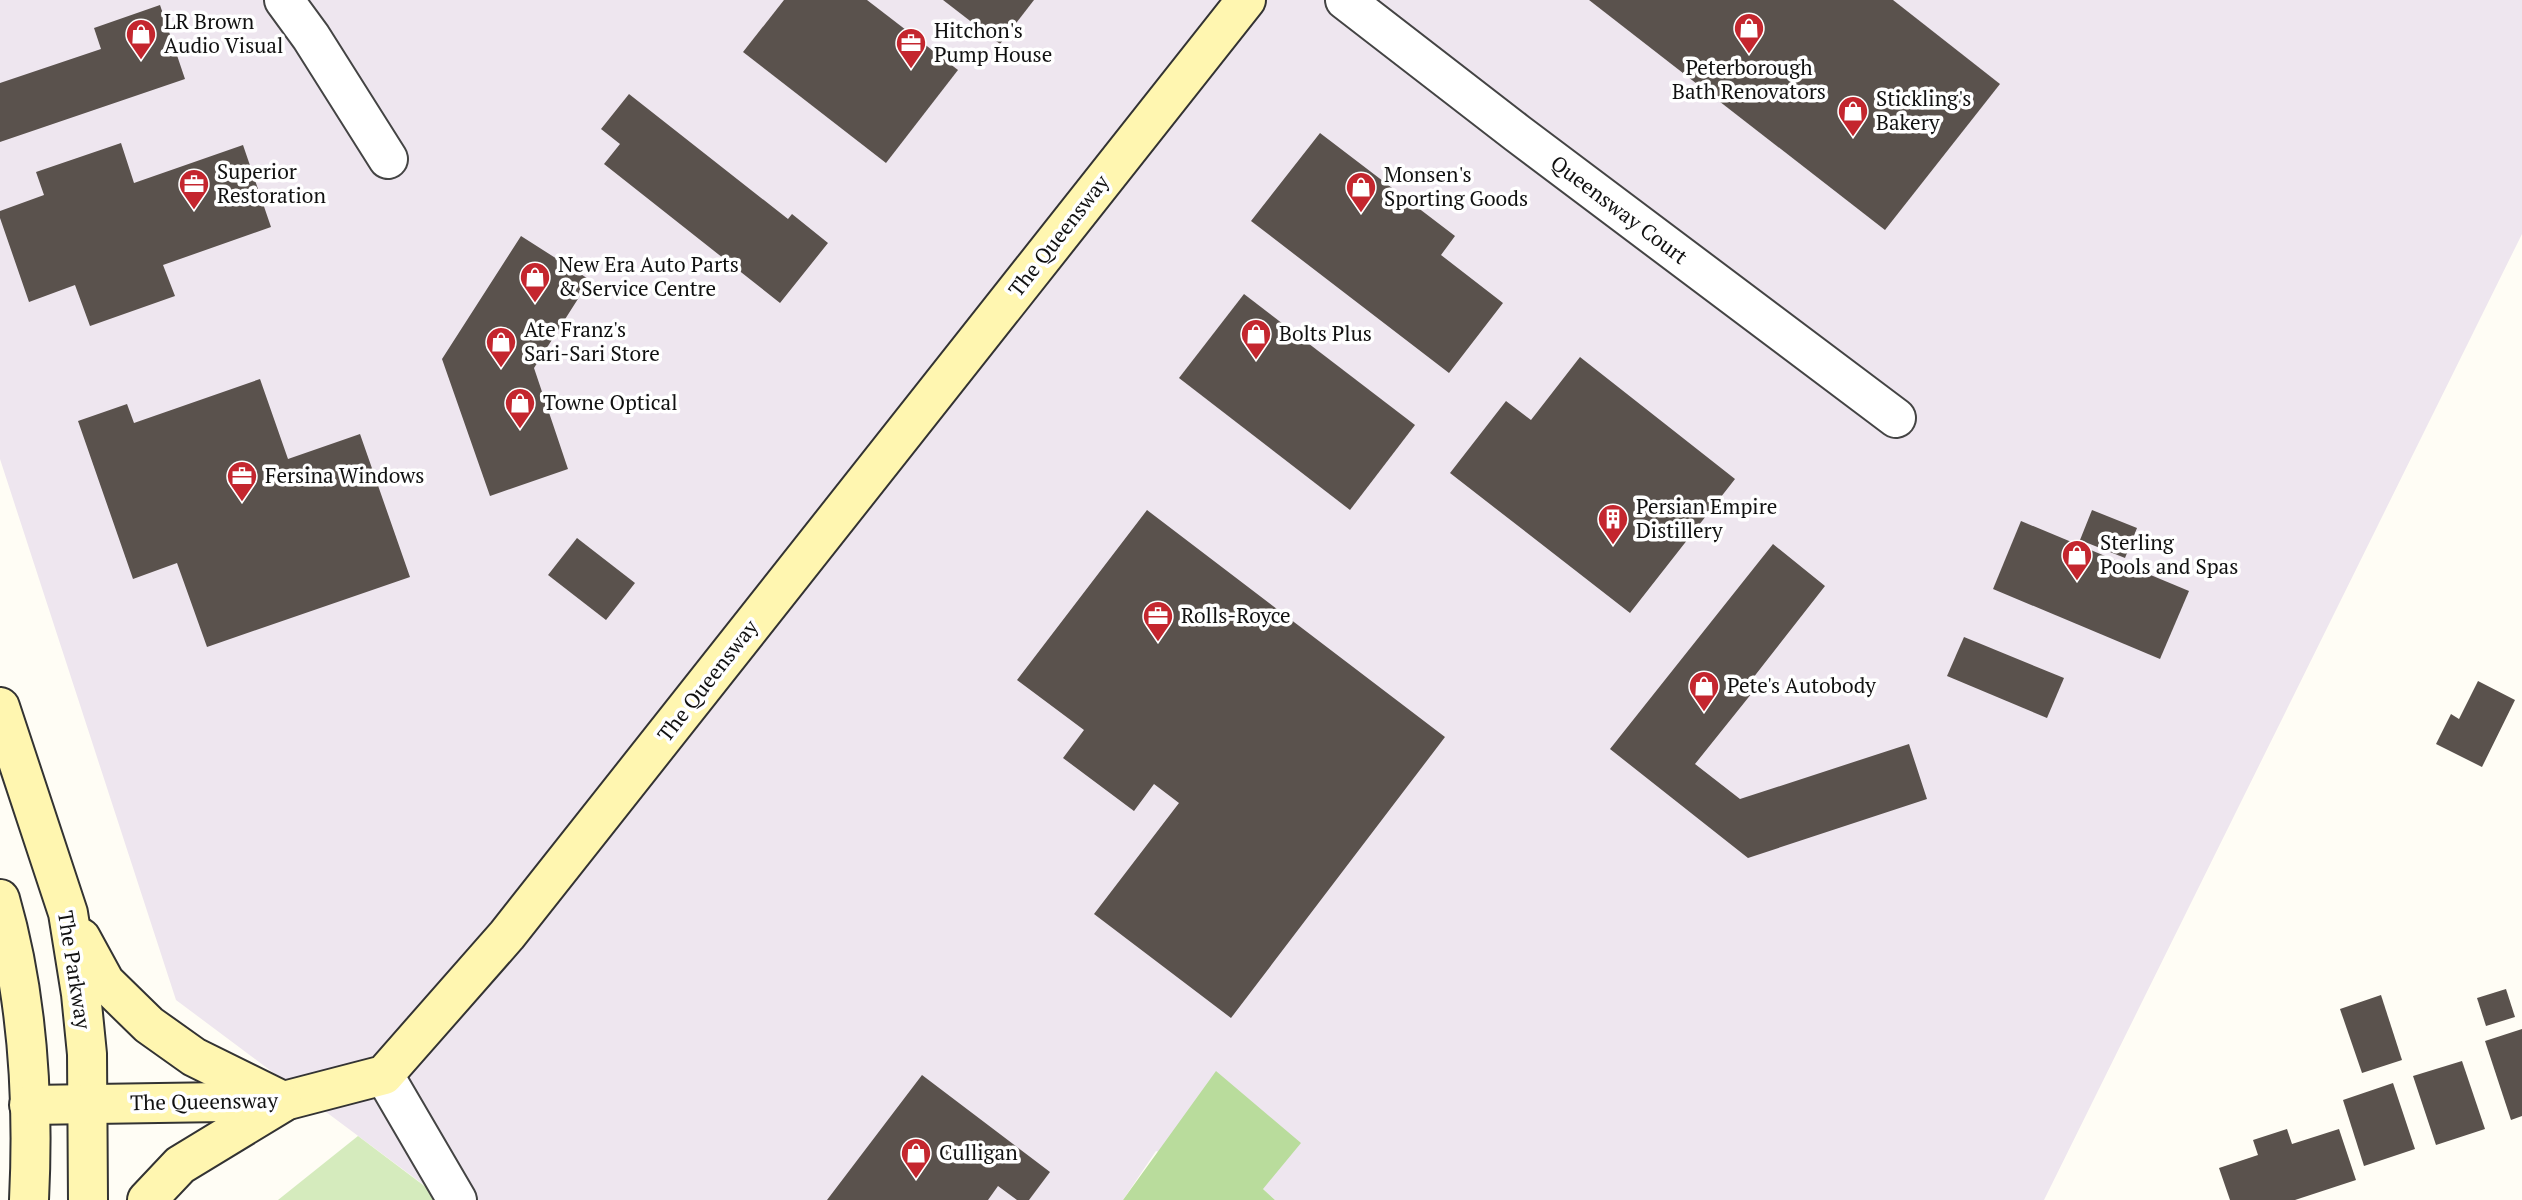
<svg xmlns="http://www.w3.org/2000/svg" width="2522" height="1200" font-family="'PT Serif',serif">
	<rect width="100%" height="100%" fill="#fffdf5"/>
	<path fill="#eee6ef" d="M0,0h2522v234l-478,966h-769l-12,-11 -107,-38 -33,49h-679l-268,-200 -176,-541z"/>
	<path fill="#d5ebbd" d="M358,1136l85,64h-165z"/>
	<path fill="#b9dc9c" d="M1216,1071l85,72 -38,46 12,11h-152z"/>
	<g fill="#5a524d">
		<path d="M784,0h83l91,70 -72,93 -143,-111z"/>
		<path d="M943,0h91l-34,44z"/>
		<path d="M1589,0h304l107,84 -115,146z"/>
		<path d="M160,5l25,74 -185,63v-59l101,-34 -7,-21z"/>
		<path d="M629,94l159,125 4,-5 36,29 -48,60 -176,-139 16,-20 -19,-15z"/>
		<path d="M1320,133l135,103 -14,19 62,48 -54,70 -198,-152z"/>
		<path d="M121,143l13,40 109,-38 28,82 -108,38 12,31 -85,30 -15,-41 -46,17 -29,-84v-7l44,-16 -8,-23z"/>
		<path d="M521,236l69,44 -56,88 34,101 -78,27 -48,-137z"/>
		<path d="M1244,294l171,131 -65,85 -171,-132z"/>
		<path d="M1580,357l155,122 -105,134 -180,-140 56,-72 25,19z"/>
		<path d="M260,379l28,80 72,-25 50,143 -203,70 -30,-84 -44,16 -55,-158 49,-17 7,19z"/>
		<path d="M1147,510l298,227 -214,281 -137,-104 85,-111 -25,-19 -20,27 -71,-53 21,-28 -67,-50z"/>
		<path d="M2092,510l45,18 -12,30 -45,-18z"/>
		<path d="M2021,521l168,70 -29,68 -167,-70z"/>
		<path d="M577,538l58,45 -29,37 -58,-45z"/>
		<path d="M1773,544l52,42 -72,92 7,5 -65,81 45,35 169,-55 18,55 -179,59 -138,-109z"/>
		<path d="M1964,637l100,41 -17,40 -100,-42z"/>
		<path d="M2478,681l37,19 -33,67 -46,-23 15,-30 8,5z"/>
		<path d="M2506,989l9,28 -29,9 -9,-28z"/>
		<path d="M2381,995l21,65 -40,13 -22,-64z"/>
		<path d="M2522,1029v87l-11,4 -26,-79z"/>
		<path d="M2462,1061l23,68 -49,16 -23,-69z"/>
		<path d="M922,1075l128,97 -21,28h-12l-19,-14 -10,14h-161z"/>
		<path d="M2393,1083l22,66 -51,17 -21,-66z"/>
		<path d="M2287,1129l5,15 47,-15 17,51 -61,20h-65l-11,-32 39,-13 -5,-15z"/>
	</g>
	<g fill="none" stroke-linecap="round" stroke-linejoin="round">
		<g stroke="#444" stroke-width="42">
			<g id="street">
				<path d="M284,0l27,37 77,122"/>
				<path d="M1345,0l172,133 379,285"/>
				<path d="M384,1075l73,125"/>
			</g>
		</g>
		<g stroke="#333" stroke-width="42">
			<g id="secondary">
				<path d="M0,707l68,206 13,81 6,60 1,146"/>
				<path d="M0,899c28,97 34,200 29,301"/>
				<path d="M81,938l24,44 44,43 45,32 85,42"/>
				<path d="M29,1105l255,-4 100,-26 123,-140 739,-935"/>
				<path d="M147,1200l33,-35 102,-62"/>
			</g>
		</g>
		<use href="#street" stroke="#fff" stroke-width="38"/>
		<use href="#secondary" stroke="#fff6b0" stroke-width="38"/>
	</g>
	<defs>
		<g id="shop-pin" transform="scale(1.575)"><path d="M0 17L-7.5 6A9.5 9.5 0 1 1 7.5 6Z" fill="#c4262e" stroke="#fff"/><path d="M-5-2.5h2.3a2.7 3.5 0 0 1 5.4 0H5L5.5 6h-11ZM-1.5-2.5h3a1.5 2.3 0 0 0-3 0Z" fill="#fff"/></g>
		<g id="office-pin" transform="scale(1.575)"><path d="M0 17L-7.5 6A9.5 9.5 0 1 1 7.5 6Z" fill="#c4262e" stroke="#fff"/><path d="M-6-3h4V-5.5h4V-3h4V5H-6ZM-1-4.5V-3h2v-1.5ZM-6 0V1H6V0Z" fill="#fff"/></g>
		<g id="building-pin" transform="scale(1.575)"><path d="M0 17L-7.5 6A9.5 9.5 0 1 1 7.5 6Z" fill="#c4262e" stroke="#fff"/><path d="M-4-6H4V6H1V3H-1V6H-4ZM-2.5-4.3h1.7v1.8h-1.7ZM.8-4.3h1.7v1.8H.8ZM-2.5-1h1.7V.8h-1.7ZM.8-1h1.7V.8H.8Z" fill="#fff"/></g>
	</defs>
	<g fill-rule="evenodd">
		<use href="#shop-pin" x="1749" y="28"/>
		<use href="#shop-pin" x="141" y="34"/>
		<use href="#office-pin" x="911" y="43"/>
		<use href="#shop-pin" x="1853" y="111"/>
		<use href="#office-pin" x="194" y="184"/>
		<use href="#shop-pin" x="1361" y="187"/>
		<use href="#shop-pin" x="535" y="277"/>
		<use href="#shop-pin" x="1256" y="334"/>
		<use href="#shop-pin" x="501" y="342"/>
		<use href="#shop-pin" x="520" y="403"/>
		<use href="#office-pin" x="242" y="476"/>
		<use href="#building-pin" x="1613" y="519"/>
		<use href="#shop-pin" x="2077" y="555"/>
		<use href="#office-pin" x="1158" y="616"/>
		<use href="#shop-pin" x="1704" y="686"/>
		<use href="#shop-pin" x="916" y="1153"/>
	</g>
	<g text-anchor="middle" stroke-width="7" stroke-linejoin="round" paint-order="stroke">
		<g font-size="21" fill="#111" stroke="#fff" text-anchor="start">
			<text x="164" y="29">LR Brown<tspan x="164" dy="24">Audio Visual</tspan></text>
			<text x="934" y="38">Hitchon's<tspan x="934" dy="24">Pump House</tspan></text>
			<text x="1749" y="75" text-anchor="middle">Peterborough<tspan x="1749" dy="24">Bath Renovators</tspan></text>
			<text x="1876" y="106">Stickling's<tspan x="1876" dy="24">Bakery</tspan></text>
			<text x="217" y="179">Superior<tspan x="217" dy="24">Restoration</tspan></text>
			<text x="1384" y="182">Monsen's<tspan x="1384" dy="24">Sporting Goods</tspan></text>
			<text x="558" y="272">New Era Auto Parts<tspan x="558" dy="24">&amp; Service Centre</tspan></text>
			<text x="524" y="337">Ate Franz's<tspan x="524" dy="24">Sari-Sari Store</tspan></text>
			<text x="1279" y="341">Bolts Plus</text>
			<text x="543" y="410">Towne Optical</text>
			<text x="265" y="483">Fersina Windows</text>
			<text x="1636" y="514">Persian Empire<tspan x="1636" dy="24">Distillery</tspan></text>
			<text x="2100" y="550">Sterling<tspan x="2100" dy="24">Pools and Spas</tspan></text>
			<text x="1181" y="623">Rolls-Royce</text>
			<text x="1727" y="693">Pete's Autobody</text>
			<text x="939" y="1160">Culligan</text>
		</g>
		<g font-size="21" fill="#111" stroke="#fff">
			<text transform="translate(1619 210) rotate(37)" y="7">Queensway Court</text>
			<text transform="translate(1059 236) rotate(-52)" y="7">The Queensway</text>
			<text transform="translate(708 681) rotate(-52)" y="7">The Queensway</text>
			<text transform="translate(74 970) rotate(81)" y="7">The Parkway</text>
			<text transform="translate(204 1102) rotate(-1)" y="7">The Queensway</text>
		</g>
	</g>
</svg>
